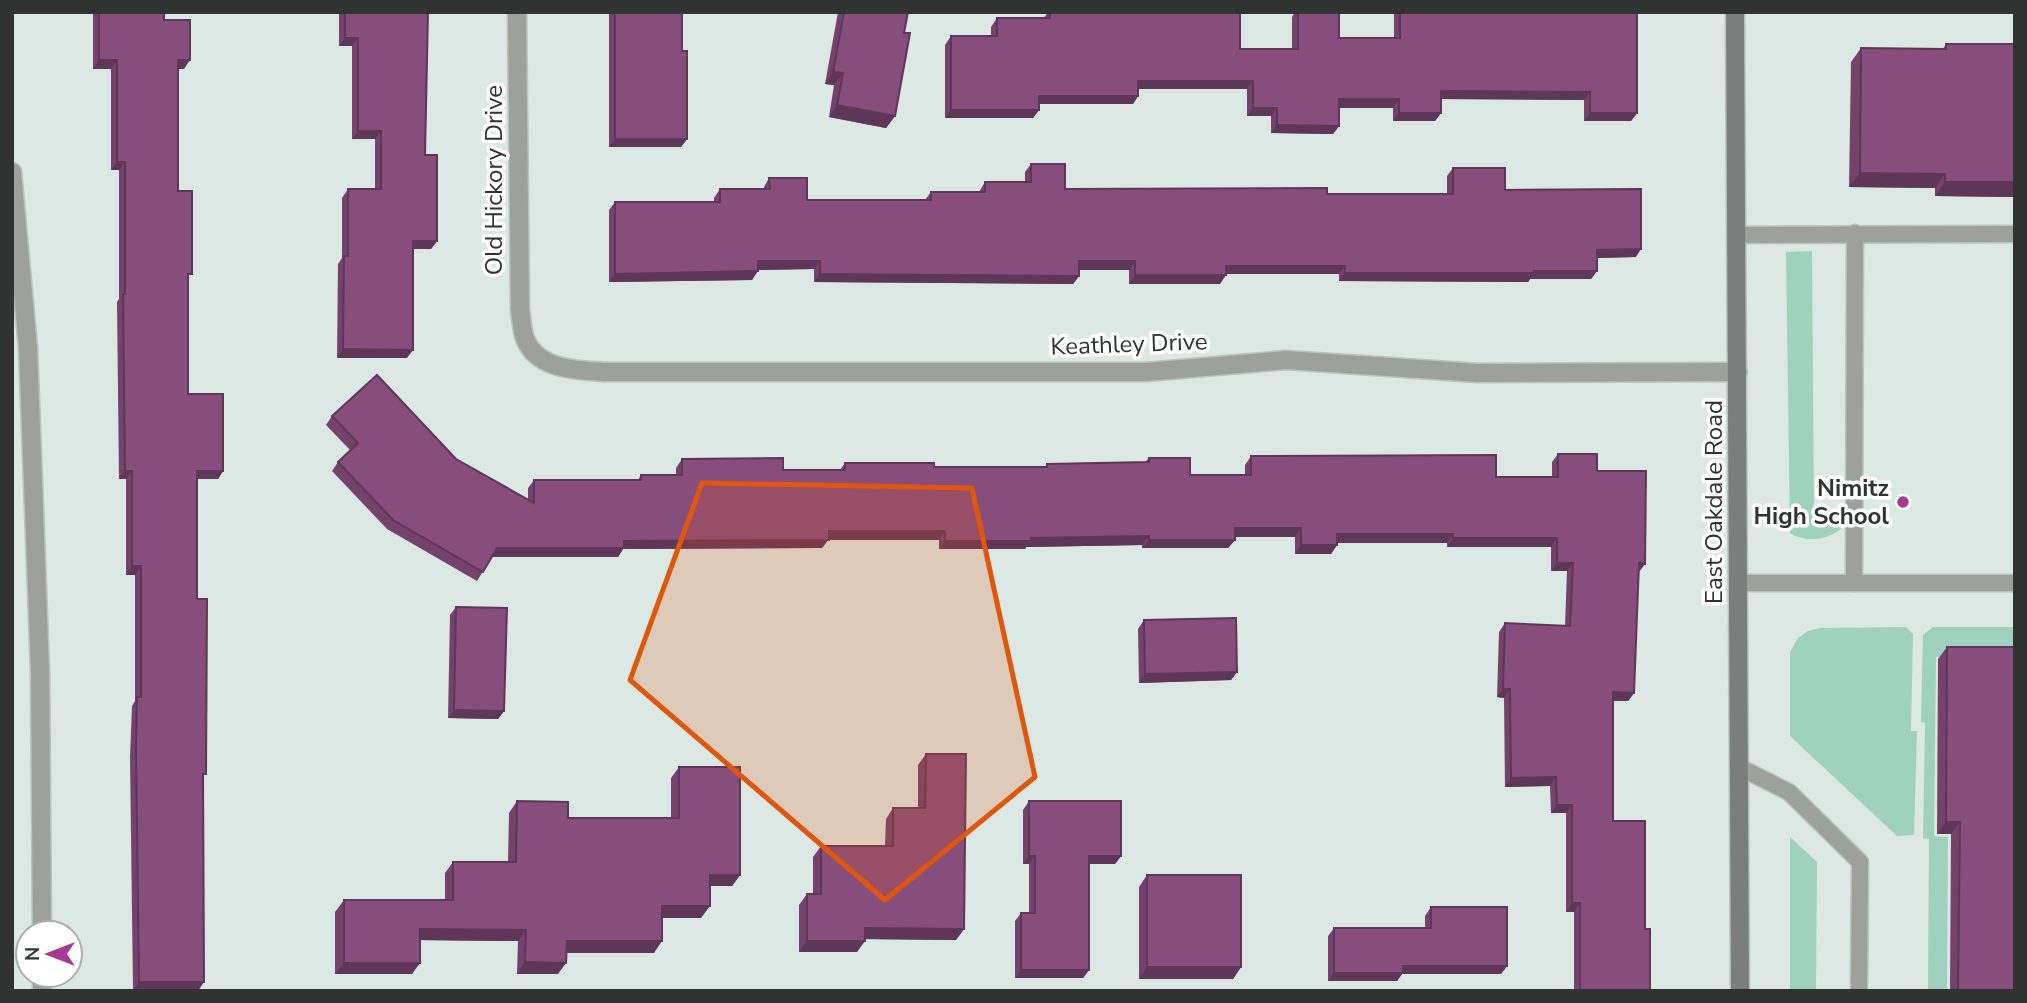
<svg xmlns="http://www.w3.org/2000/svg" width="2027" height="1003" font-family="'Nunito Sans',sans-serif">
	<rect width="100%" height="100%" fill="#dce8e3"/>
	<g fill="#9ed2be">
		<path d="M1812,251l2,267h21l7,6 -1,5c-14,11 -35,14 -51,4l-4,-281z"/>
		<path d="M1906,627l7,7 -2,97h6l-3,104 -17,1 -107,-100v-84l8,-14 10,-7 12,-3z"/>
		<path d="M1933,627h82v30h-79l-2,179 14,1 -1,154h-19l1,-152 -6,-1 2,-115 -4,-1 2,-87z"/>
		<path d="M1790,837l27,25 -1,129h-26z"/>
	</g>
	<g fill="none" stroke-linecap="round" stroke-linejoin="round">
		<g stroke="#b9c4bf" stroke-width="19">
			<g id="lane">
				<path d="M1736,235l279,-1"/>
				<path d="M1739,583h276"/>
				<path d="M1854,583l1,-350"/>
				<path d="M1739,767l50,25 71,70 -1,129"/>
			</g>
		</g>
		<g stroke="#b9c4bf" stroke-width="21">
			<g id="street">
				<path d="M517,12l3,297c1,9 2,18 4,27 11,34 52,34 80,36h542l140,-12 192,13 260,-1"/>
				<path d="M12,172l16,176 12,322 2,263"/>
				<path d="M42,975v16"/>
			</g>
		</g>
		<g stroke="#b9c4bf" stroke-width="21">
			<path id="secondary" d="M1735,12l5,979"/>
		</g>
		<use href="#lane" stroke="#9ca19e" stroke-width="16"/>
		<use href="#street" stroke="#9ca19e" stroke-width="18"/>
		<use href="#secondary" stroke="#787f7c" stroke-width="18"/>
	</g>
	<g fill="#74426c">
		<path d="M93,12h71v8l20,49h-6v122l10,89v114l35,77 -5,8h-21v120l6,179 -5,213h-65l-3,-234 2,-51 3,-5v-126h-9v-96h-7l-2,-177 2,-3v-129h-8v-101h-18z"/>
		<path d="M339,12h89l-3,143 12,86 -6,8h-18l-6,109h-70l1,-94 4,-6v-60l6,-9h27v-50h-23v-93h-13z"/>
		<path d="M609,12h73v39l5,88 -6,8h-72z"/>
		<path d="M838,12h70l-4,21 -9,83 -9,12 -57,-11 5,-32 -9,-1z"/>
		<path d="M1048,12h192v37h52v-32l3,-5h44v26h55v-26h243v101l-6,8h-47v-21l-143,-1v14l-6,8h-42v-13h-54v18l-6,8 -62,-1v-17h-24v-27h-109v7l-5,8h-94v6l-6,8h-88v-73l6,-9h40v-9l6,-9h47z"/>
		<path d="M1946,44h69v153l-80,-1v-8l-86,-1 2,-125 10,-14 82,1z"/>
		<path d="M1031,164l34,25 262,5h120v-18l6,-8 52,22 131,67 -39,1v13l-6,8h-61l-2,3 -189,-1v-7h-113l-6,10h-91v-14h-50v6l-6,8 -259,-2v-13l-56,1 -6,10 -143,2v-72l6,-8h99v-4l6,-9h44v-2l5,-9 38,22h118l6,-8h48l6,-10h40v-10z"/>
		<path d="M332,416l124,43 72,41v-12l6,-8h104l3,-5h35v-7l6,-9 101,11h57l5,-7 89,4h111l2,-3 98,-2 4,-4 41,17h55v-10l6,-9 245,21h56v-15l6,-8 39,17 42,101h-1l-4,121 -6,8h-15v120l32,108 5,62h-76v-79h-8v-99h-15l-1,-27 -45,1 -1,-89 -7,-1 2,-65 6,-9 60,3 2,-55h-16v-24h-104v-4h-110v2l-6,9h-36v-17h-60v3l-7,8h-86v-3l-116,2 -1,2h-86v-9h-111l-6,8 -199,1 -5,8h-126l-15,24 -90,-52 -55,-58 6,-9 12,-12 -24,-25z"/>
		<path d="M456,607l48,104 -6,8 -50,-1 2,-103z"/>
		<path d="M1144,620l93,52 -6,8 -92,3 -1,-54z"/>
		<path d="M1947,647l68,344h-65l1,-157h-14l1,-175z"/>
		<path d="M926,754l38,175 -8,11 -91,-1 -8,13h-58v-47l8,-11h6v-37l8,-11h64l1,-27 7,-11h25v-43z"/>
		<path d="M679,767l61,108 -8,11h-22l-9,32h-39l-8,35h-87l-9,21h-41l1,-33 -98,-1 -8,34h-77v-62l9,-12h101v-27l8,-11h55l1,-49 8,-12 51,17h103v-40z"/>
		<path d="M1029,801l92,55 -6,8h-26v106l-6,8h-68v-57l6,-8h8v-49h-6v-54z"/>
		<path d="M1147,875l94,92 -8,12h-94v-92z"/>
		<path d="M1431,907l76,59 -6,8h-99l-5,7h-69v-45l6,-8h91v-12z"/>
	</g>
	<g fill="#5e3658">
		<path d="M345,38h13l-6,8h-13z"/>
		<path d="M99,60h18l-6,9h-18z"/>
		<path d="M178,60h12l-6,9h-12z"/>
		<path d="M833,72l10,1 -9,12 -9,-1z"/>
		<path d="M1138,81h115l-6,8h-114z"/>
		<path d="M1441,91l149,1 -6,8 -149,-1z"/>
		<path d="M1039,96h99l-5,8h-100z"/>
		<path d="M1339,99h60l-6,9h-60z"/>
		<path d="M837,105l58,11 -9,12 -57,-11z"/>
		<path d="M1253,108h24l-6,8h-24z"/>
		<path d="M951,110h88l-6,8h-88z"/>
		<path d="M1399,113h42l-6,8h-42z"/>
		<path d="M1590,113h47l-6,8h-47z"/>
		<path d="M1277,125l62,1 -6,8 -62,-1z"/>
		<path d="M358,131h23l-6,8h-23z"/>
		<path d="M615,139h72l-6,8h-72z"/>
		<path d="M117,162h8l-6,8h-8z"/>
		<path d="M1860,173l85,1 -10,14 -86,-1z"/>
		<path d="M1945,182h70v15l-80,-1z"/>
		<path d="M413,241h24l-6,8h-24z"/>
		<path d="M1641,249l-5,8 -45,1 6,-8z"/>
		<path d="M758,261h62l-6,8 -62,1z"/>
		<path d="M1079,261h56l-6,9h-56z"/>
		<path d="M1226,266h119l-6,8h-119z"/>
		<path d="M758,271l-6,9 -143,2 6,-8z"/>
		<path d="M1534,271h63l-6,8h-61l-2,3 -189,-1 6,-8z"/>
		<path d="M820,274l259,2 -6,8 -259,-2z"/>
		<path d="M1135,275h91l-6,9h-91z"/>
		<path d="M343,349l70,1 -6,8h-70z"/>
		<path d="M125,471h7l-6,8h-7z"/>
		<path d="M197,471h26l-5,8h-27z"/>
		<path d="M1235,528h66l-6,9h-67z"/>
		<path d="M829,531h116l-6,9h-111l-6,8 -199,1 -5,8h-128l7,-9 127,-7z"/>
		<path d="M1337,534h116l-6,9h-116z"/>
		<path d="M1149,536l-7,9 -116,2 -1,2h-86l6,-8z"/>
		<path d="M1453,538h104l-6,9h-104z"/>
		<path d="M1149,540h86l-7,8h-86z"/>
		<path d="M1301,545h36l-6,9h-36z"/>
		<path d="M1557,563h16l-6,8h-16z"/>
		<path d="M1639,563l6,1 -6,8h-7z"/>
		<path d="M132,566h9l-6,9h-9z"/>
		<path d="M1237,672l-6,8 -92,3 6,-9z"/>
		<path d="M1503,689h7l-6,9 -7,-1z"/>
		<path d="M1613,692l21,1 -6,8h-21z"/>
		<path d="M454,710l50,1 -6,8 -50,-1z"/>
		<path d="M1556,777l-6,9 -45,1 6,-9z"/>
		<path d="M1557,805h15l-6,8h-15z"/>
		<path d="M1946,822h14l-9,12h-14z"/>
		<path d="M1029,856h6l-6,8h-6z"/>
		<path d="M1089,856h32l-6,8h-32z"/>
		<path d="M710,875h30l-8,11h-31z"/>
		<path d="M1572,903h8l-6,9h-8z"/>
		<path d="M662,906h48l-9,12h-47z"/>
		<path d="M865,928l99,1 -8,11 -99,-1z"/>
		<path d="M420,929l106,1 -8,11 -106,-1z"/>
		<path d="M567,941h95l-8,12h-95z"/>
		<path d="M807,941h58l-8,11h-58z"/>
		<path d="M525,962l41,1 -8,11h-41z"/>
		<path d="M344,963h76l-8,11h-77z"/>
		<path d="M1403,966h104l-6,8h-99l-5,7h-69l6,-8z"/>
		<path d="M1147,967h94l-8,12h-94z"/>
		<path d="M1021,970h68l-6,8h-68z"/>
		<path d="M139,982h65l-6,9h-65z"/>
	</g>
	<g fill="#874d7d" stroke="#5e3658" stroke-width="2">
		<path d="M99,12h65v8h26v40h-12v131h14v83h-4v120h35v77h-26v128h10l-1,175h-3l1,208h-65l-3,-233 1,-52h4v-131h-9v-95h-7l-2,-177h2v-132h-8v-102h-18z"/>
		<path d="M345,12h83l-3,143h12v86h-24v109l-70,-1 1,-93h4v-67h33v-58h-23v-93h-13z"/>
		<path d="M615,12h67v39h5v88h-72z"/>
		<path d="M844,12h64l-4,21h6l-15,83 -58,-11 6,-32 -10,-1z"/>
		<path d="M1050,12h190v37h58v-37h41v26h61v-26h237v101h-47v-21l-149,-1v22h-42v-14h-60v27l-62,-1v-17h-24v-27h-115v15h-99v14h-88v-74h46v-18h53z"/>
		<path d="M1946,44h69v138h-70v-8l-85,-1 1,-125 85,1z"/>
		<path d="M1031,164h34v25l262,-1v6h126v-26h52v22l136,-1v60l-44,1v21h-63v2h-189v-7h-119v9h-91v-14h-56v15l-259,-2v-13h-62v10l-143,3v-72h105v-13h50l-1,-11h38v22h124v-8h54v-10h46z"/>
		<path d="M377,375l79,84 78,44v-23h107v-5h41v-16l101,-1v12h62v-7h89v4h113v-3l102,-2v-4h41v17h61v-19l245,-1v22h62v-23h39v17h49l-1,93 -6,-1 -5,130 -21,-1v129h32v108h5v62h-70v-88h-8v-98h-15l-1,-28 -45,1 -1,-89h-7l2,-66 65,3 3,-63h-16v-25h-104v-4h-116v11h-36v-17h-66v12h-86v-4l-118,2v3h-86v-10h-116v9l-205,1v7h-127l-14,24 -90,-52 -55,-58 20,-19 -26,-27z"/>
		<path d="M456,607l51,1 -3,103 -50,-1z"/>
		<path d="M1236,618l1,54 -92,2 -1,-54z"/>
		<path d="M1947,647h68v344h-57l2,-169h-14z"/>
		<path d="M926,754h40l-2,175 -99,-1v13h-58v-47h14v-48h72v-38h32z"/>
		<path d="M679,767h61v108h-30v31h-48v35h-95l-1,22 -41,-1 1,-32 -106,-1v34h-76v-63h109v-38h63l1,-61 51,1v16h111z"/>
		<path d="M1029,801h92v55h-32v114h-68v-57h14v-57h-6z"/>
		<rect x="1147" y="875" width="94" height="92"/>
		<path d="M1431,907h76v59h-104v7h-69v-45h97z"/>
	</g>
	<path fill="#df570e" fill-opacity="0.2" stroke="#df570e" stroke-width="5" stroke-linejoin="round" d="M702,483l270,5 63,289 -150,123 -255,-220z"/>
	<circle fill="#a63896" stroke="#fff" stroke-width="2.5" cx="1903" cy="502" r="7"/>
	<g text-anchor="middle" stroke-width="7" stroke-linejoin="round" paint-order="stroke">
		<g font-size="24" fill="#2f3331" stroke="#fff">
			<text transform="translate(494 180) rotate(-90)" y="8">Old Hickory Drive</text>
			<text transform="translate(1129 344) rotate(-2)" y="8">Keathley Drive</text>
			<text transform="translate(1714 502) rotate(-90)" y="8">East Oakdale Road</text>
		</g>
		<g font-size="24" font-weight="bold" fill="#2f3331" stroke="#fff" text-anchor="end">
			<text x="1889" y="496">Nimitz<tspan x="1889" dy="28">High School</tspan></text>
		</g>
	</g>
	<rect width="2027" height="1003" fill="none" stroke="#2f3331" stroke-width="28"/>
	<g transform="translate(49 954) rotate(270)"><circle r="33" fill="#ffffff" stroke="#acadad" stroke-width="2"/>
	<path d="M0-5L12 26L0 18L-12 26Z" fill="#a63896"/>
	<text y="-10" font-size="19" font-weight="bold" text-anchor="middle" fill="#2f3331">N</text>
	</g>
</svg>
